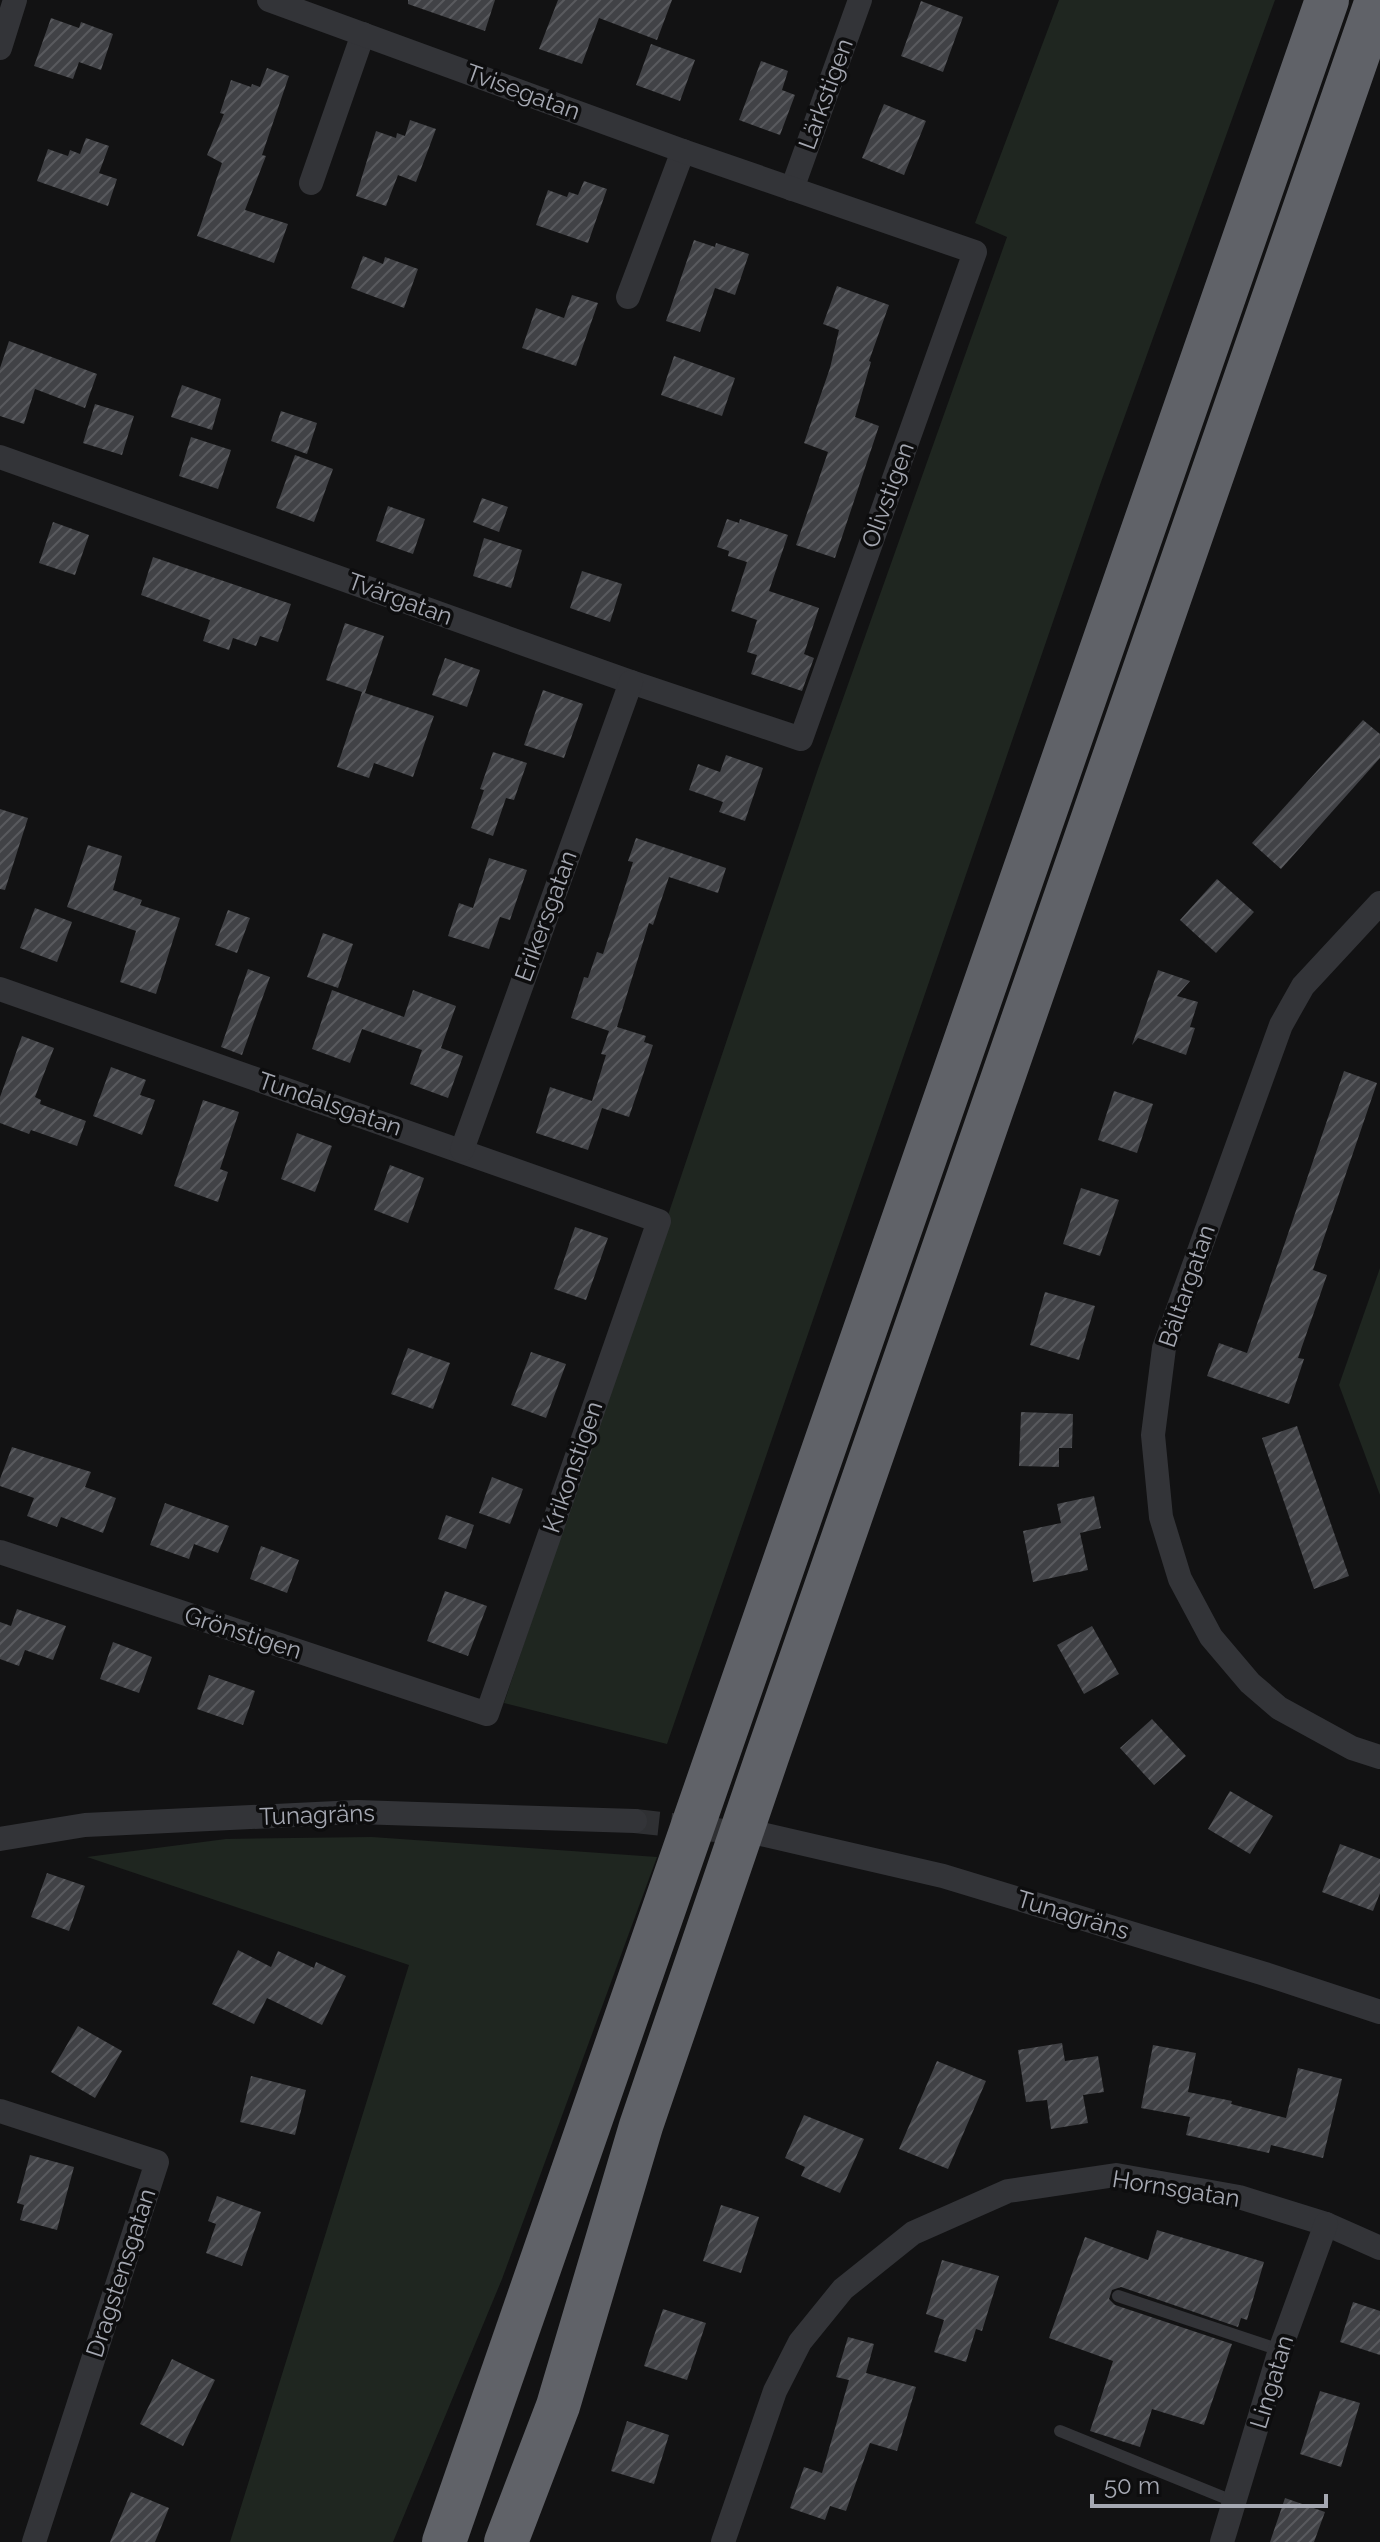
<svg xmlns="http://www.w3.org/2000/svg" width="1380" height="2542" font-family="Raleway,sans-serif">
	<defs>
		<pattern id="building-hatch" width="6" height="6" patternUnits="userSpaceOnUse" patternTransform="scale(2)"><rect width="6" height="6" fill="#414246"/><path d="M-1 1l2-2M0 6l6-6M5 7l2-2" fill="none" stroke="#595a5e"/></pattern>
	</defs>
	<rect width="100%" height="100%" fill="#121213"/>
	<g fill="#1f2620">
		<path d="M1059,0h216l-174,482 -434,1262 -163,-41 314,-934 189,-532 -32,-14z"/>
		<path d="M1380,1268v227l-41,-110z"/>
		<path d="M372,1837l285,20 -155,422 -109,263h-163l179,-577 -322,-108 139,-18z"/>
	</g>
	<g fill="url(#building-hatch)">
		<path d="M408,0h87l-10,31 -77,-27z"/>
		<path d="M558,0h114l-15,40 -58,-22 -17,46 -43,-15z"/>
		<path d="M921,1l42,16 -20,55 -42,-16z"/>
		<path d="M51,18l28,10 2,-6 32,12 -12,36 -22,-8 -6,17 -39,-13z"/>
		<path d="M651,44l44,16 -15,41 -44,-16z"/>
		<path d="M761,61l27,10 -6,19 13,5 -15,40 -41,-15z"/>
		<path d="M267,68l22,8 -27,79 4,1 -21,54 43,14 -14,39 -77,-27 25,-73 -15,-8 17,-41 -4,-1 11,-33 20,7 1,-3 8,3z"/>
		<path d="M884,104l42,17 -22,54 -42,-17z"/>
		<path d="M410,120l26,9 -20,53 -18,-7 -12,31 -30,-10 20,-65 20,7 1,-5 8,3z"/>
		<path d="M86,138l23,8 -10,27 18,6 -9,27 -71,-25 11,-32 20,7 2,-6 10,4z"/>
		<path d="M584,181l23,8 -19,54 -52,-18 12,-35 19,7 2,-5 9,3z"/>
		<path d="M694,240l21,7 1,-4 33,11 -14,41 -20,-7 -15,44 -34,-11z"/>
		<path d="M363,256l20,8 2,-7 33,12 -14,39 -53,-20z"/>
		<path d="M837,286l52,19 -20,56 2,1 -16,55 24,9 -44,132 -39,-13 32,-93 -24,-9 26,-75 9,-38 -16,-6z"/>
		<path d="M572,295l26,8 -22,63 -54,-18 14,-40 28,10z"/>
		<path d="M9,341l88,33 -12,34 -50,-19 -11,35 -24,-8v-48z"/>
		<path d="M674,356l61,22 -13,38 -61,-21z"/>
		<path d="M182,385l39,14 -9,31 -41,-13z"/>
		<path d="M95,404l39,12 -12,39 -39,-12z"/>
		<path d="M281,411l36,12 -10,31 -36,-13z"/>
		<path d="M191,437l40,13 -13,39 -39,-13z"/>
		<path d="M295,455l38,14 -19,53 -38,-14z"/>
		<path d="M482,498l26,9 -9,25 -26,-10z"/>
		<path d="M388,506l37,13 -12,35 -37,-13z"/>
		<path d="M727,519l12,4 1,-4 48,16 -19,56 50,17 -15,46 10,4 -12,33 -51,-17 6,-19 -10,-3 10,-32 -26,-9 16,-49 -19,-6 1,-5 -12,-4z"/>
		<path d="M53,522l36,13 -14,40 -36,-12z"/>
		<path d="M484,538l38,12 -11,38 -38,-12z"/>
		<path d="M153,557l138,47 -13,38 -18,-6 -4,10 -23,-8 -4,12 -26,-9 7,-21 -69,-25z"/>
		<path d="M582,571l40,13 -12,38 -40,-14z"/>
		<path d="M345,623l39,13 -19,57 69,23 -21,61 -39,-14 -5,15 -32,-11 25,-75 -36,-12z"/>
		<path d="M445,658l35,12 -13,37 -35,-12z"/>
		<path d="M543,690l40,14 -19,54 -40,-13z"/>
		<path d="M1363,720l17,14v24l-99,111 -29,-26z"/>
		<path d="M493,752l34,11 -13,37 -8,-2 -13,38 -22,-8 13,-38 -4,-1z"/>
		<path d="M726,755l37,13 -18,53 -26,-9 4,-10 -34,-12 9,-26 22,8z"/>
		<path d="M0,809l28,9 -23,72 -5,-1z"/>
		<path d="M636,838l90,30 -8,25 -49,-16 -16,48 -4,-2 -32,104 29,9 -2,6 9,3 -24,72 -27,-9 -14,42 -52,-17 14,-46 42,14 14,-46 -5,-1 8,-23 -38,-13 13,-41 4,1 9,-26 6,2 30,-92 -5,-1z"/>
		<path d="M88,845l34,11 -9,34 29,10 -2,5 40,13 -24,76 -36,-12 16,-51 -69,-24z"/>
		<path d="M489,858l38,12 -17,50 -10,-3 -11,32 -41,-13 11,-33 14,5z"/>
		<path d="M1217,879l37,33 -38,41 -36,-33z"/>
		<path d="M35,908l37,14 -15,40 -37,-14z"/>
		<path d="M228,910l22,8 -13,35 -22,-8z"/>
		<path d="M323,933l30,11 -15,44 -31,-11z"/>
		<path d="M248,969l22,8 -28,78 -21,-8z"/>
		<path d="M1158,970l32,11 -13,15 21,6 -8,25 5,1 -9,27 -48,-17 -6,7z"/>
		<path d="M332,990l72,27 9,-27 43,16 -15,42 22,8 -15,42 -38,-14 12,-34 -60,-21 -12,34 -38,-14z"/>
		<path d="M22,1036l32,12 -19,49 6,3 -1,4 46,17 -9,25 -46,-16 -2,4 -29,-11v-26z"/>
		<path d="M111,1067l35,13 -6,15 15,5 -13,35 -49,-19z"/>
		<path d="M1344,1071l33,12 -64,187 14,5 -29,83 6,1 -15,45 -82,-28 12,-33 28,10z"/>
		<path d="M1114,1091l39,13 -16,49 -39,-13z"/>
		<path d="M203,1100l36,12 -19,57 8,3 -10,30 -44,-16z"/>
		<path d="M297,1133l35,13 -17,46 -34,-13z"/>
		<path d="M390,1165l34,13 -16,45 -34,-13z"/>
		<path d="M1081,1188l38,12 -19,56 -37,-12z"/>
		<path d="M575,1227l33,11 -22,62 -32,-11z"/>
		<path d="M1045,1292l50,14 -16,54 -49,-15z"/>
		<path d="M408,1348l42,15 -17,46 -42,-15z"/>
		<path d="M531,1352l35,12 -20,54 -35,-13z"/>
		<path d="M1021,1412l52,2 -1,34h-13v19l-40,-1z"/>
		<path d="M1297,1426l52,150 -35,13 -52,-151z"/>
		<path d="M12,1447l79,25 -6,15 31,11 -13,35 -42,-16 -4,10 -30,-11 7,-18 -34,-12v-7z"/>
		<path d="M492,1477l31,12 -13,35 -31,-11z"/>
		<path d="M1094,1496l7,32 -21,5 8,37 -55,12 -10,-51 38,-8 -4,-19z"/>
		<path d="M165,1503l64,23 -11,27 -24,-9 -5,15 -39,-14z"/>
		<path d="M446,1515l28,10 -8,24 -28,-10z"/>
		<path d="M261,1546l38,14 -12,33 -37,-14z"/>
		<path d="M445,1591l42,15 -19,50 -41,-15z"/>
		<path d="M17,1609l49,17 -13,34 -28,-10 -6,16 -19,-7v-37l11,4z"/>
		<path d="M1092,1626l27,48 -35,20 -27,-49z"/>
		<path d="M113,1642l39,15 -13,36 -39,-14z"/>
		<path d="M209,1675l46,16 -12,34 -46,-16z"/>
		<path d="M1152,1719l34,37 -32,29 -34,-37z"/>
		<path d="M1230,1791l43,25 -23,38 -42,-25z"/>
		<path d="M1340,1844l40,15v34l-7,18 -51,-19z"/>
		<path d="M47,1873l38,13 -16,45 -38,-14z"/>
		<path d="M238,1950l33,17 7,-16 36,17 2,-6 30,14 -24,49 -55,-27 -13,26 -42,-20z"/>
		<path d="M78,2026l44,25 -27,47 -44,-26z"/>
		<path d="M1062,2043l3,18 33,-5 6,36 -21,3 5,28 -37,6 -4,-29 -21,2 -8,-52z"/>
		<path d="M1153,2045l43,8 -8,39 44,9 -1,3 55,14 12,-50 44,11 -19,79 -52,-13 -2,8 -83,-18 4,-18 -49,-9z"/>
		<path d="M937,2061l49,20 -38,88 -49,-20z"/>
		<path d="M251,2076l55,14 -11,45 -55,-13z"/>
		<path d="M804,2115l60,24 -24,54 -39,-17 4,-9 -20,-9z"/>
		<path d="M30,2155l44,12 -17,63 -37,-10 4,-15 -7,-2z"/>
		<path d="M217,2196l44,16 -19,54 -36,-13 10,-29 -8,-3z"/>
		<path d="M721,2205l38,12 -18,56 -38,-12z"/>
		<path d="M1157,2230l107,32 -17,58 -6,-2 -3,9 -117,-40 -9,3 -3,9 6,6 117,39 -28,81 -52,-16 -12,38 -50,-16 23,-70 -64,-23 36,-101 63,23z"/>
		<path d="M942,2260l57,16 -17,55 -6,-2 -10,33 -32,-10 10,-32 -18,-6z"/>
		<path d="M1353,2302l27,9v44l-40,-13z"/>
		<path d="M663,2309l43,14 -19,57 -43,-14z"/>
		<path d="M848,2337l26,7 -8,29 50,14 -19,64 -27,-8 -24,68 -16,-5 -5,14 -35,-12 14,-41 18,6 27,-93 -13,-3z"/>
		<path d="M172,2359l43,21 -32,66 -43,-22z"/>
		<path d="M1320,2391l40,12 -19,64 -41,-13z"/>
		<path d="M627,2421l42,14 -15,49 -43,-13z"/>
		<path d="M131,2492l38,16 -14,34h-45z"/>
		<path d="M1285,2498l40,14 -11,30h-44z"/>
	</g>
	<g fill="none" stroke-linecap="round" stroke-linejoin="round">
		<path stroke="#2f3033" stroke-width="24" stroke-dasharray="24 12" stroke-linecap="butt" d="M635,1821l117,13"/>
		<g stroke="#333438" stroke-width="12">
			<path d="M1118,2296l162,54"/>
			<path d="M1060,2431l175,71"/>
		</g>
		<g stroke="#333438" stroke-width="24">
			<path d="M0,48l15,-48"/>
			<path d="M311,183l52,-149"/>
			<path d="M792,189l68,-189"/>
			<path d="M628,297l55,-146"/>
			<path d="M0,457l631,225 170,57 174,-487 -292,-101 -414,-151"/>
			<path d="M1380,903l-77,83 -22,39 -117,323 -11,87 8,82 19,62 31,58 39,46 29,25 73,40 28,9"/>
			<path d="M0,989l659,232 -172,493 -487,-162"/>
			<path d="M462,1150l169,-468"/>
			<path d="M761,1834l182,42 322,98 115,38"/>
			<path d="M0,1839l85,-14 272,-13 278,9"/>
			<path d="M0,2111l157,51 -123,380"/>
			<path d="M723,2542l52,-151 25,-49 43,-53 70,-56 95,-42 108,-16 123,22 87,27 54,24"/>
			<path d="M1222,2542l58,-192 46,-126"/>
		</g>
		<g stroke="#606268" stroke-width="44">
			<path d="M444,2542l883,-2542"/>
			<path d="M506,2542l52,-136 83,-280 126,-369 610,-1757"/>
		</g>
	</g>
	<g text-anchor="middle" stroke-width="7" stroke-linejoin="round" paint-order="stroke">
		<g font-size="24" fill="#a5a8b2" stroke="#0d0d0e">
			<text transform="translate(523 92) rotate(20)" y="8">Tvisegatan</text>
			<text transform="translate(826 94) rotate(-70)" y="8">Lärkstigen</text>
			<text transform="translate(888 495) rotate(-70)" y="8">Olivstigen</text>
			<text transform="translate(400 599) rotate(20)" y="8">Tvärgatan</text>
			<text transform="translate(546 916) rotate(-70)" y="8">Erikersgatan</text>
			<text transform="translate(330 1104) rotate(19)" y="8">Tundalsgatan</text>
			<text transform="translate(1187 1286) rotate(-71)" y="8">Bältargatan</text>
			<text transform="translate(573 1467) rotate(-71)" y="8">Krikonstigen</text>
			<text transform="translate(243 1633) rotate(18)" y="8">Grönstigen</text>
			<text transform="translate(317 1815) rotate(-2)" y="8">Tunagräns</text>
			<text transform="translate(1073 1915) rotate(17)" y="8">Tunagräns</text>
			<text transform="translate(1176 2189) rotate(9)" y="8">Hornsgatan</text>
			<text transform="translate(121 2273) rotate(-72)" y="8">Dragstensgatan</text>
			<text transform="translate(1272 2382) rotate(-73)" y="8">Lingatan</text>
		</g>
	</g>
	<path d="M1092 2494v12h234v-12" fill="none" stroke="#a5a8b2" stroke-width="4"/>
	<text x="1104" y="2494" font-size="24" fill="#a5a8b2" stroke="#0d0d0e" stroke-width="6" paint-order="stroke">50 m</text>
</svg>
